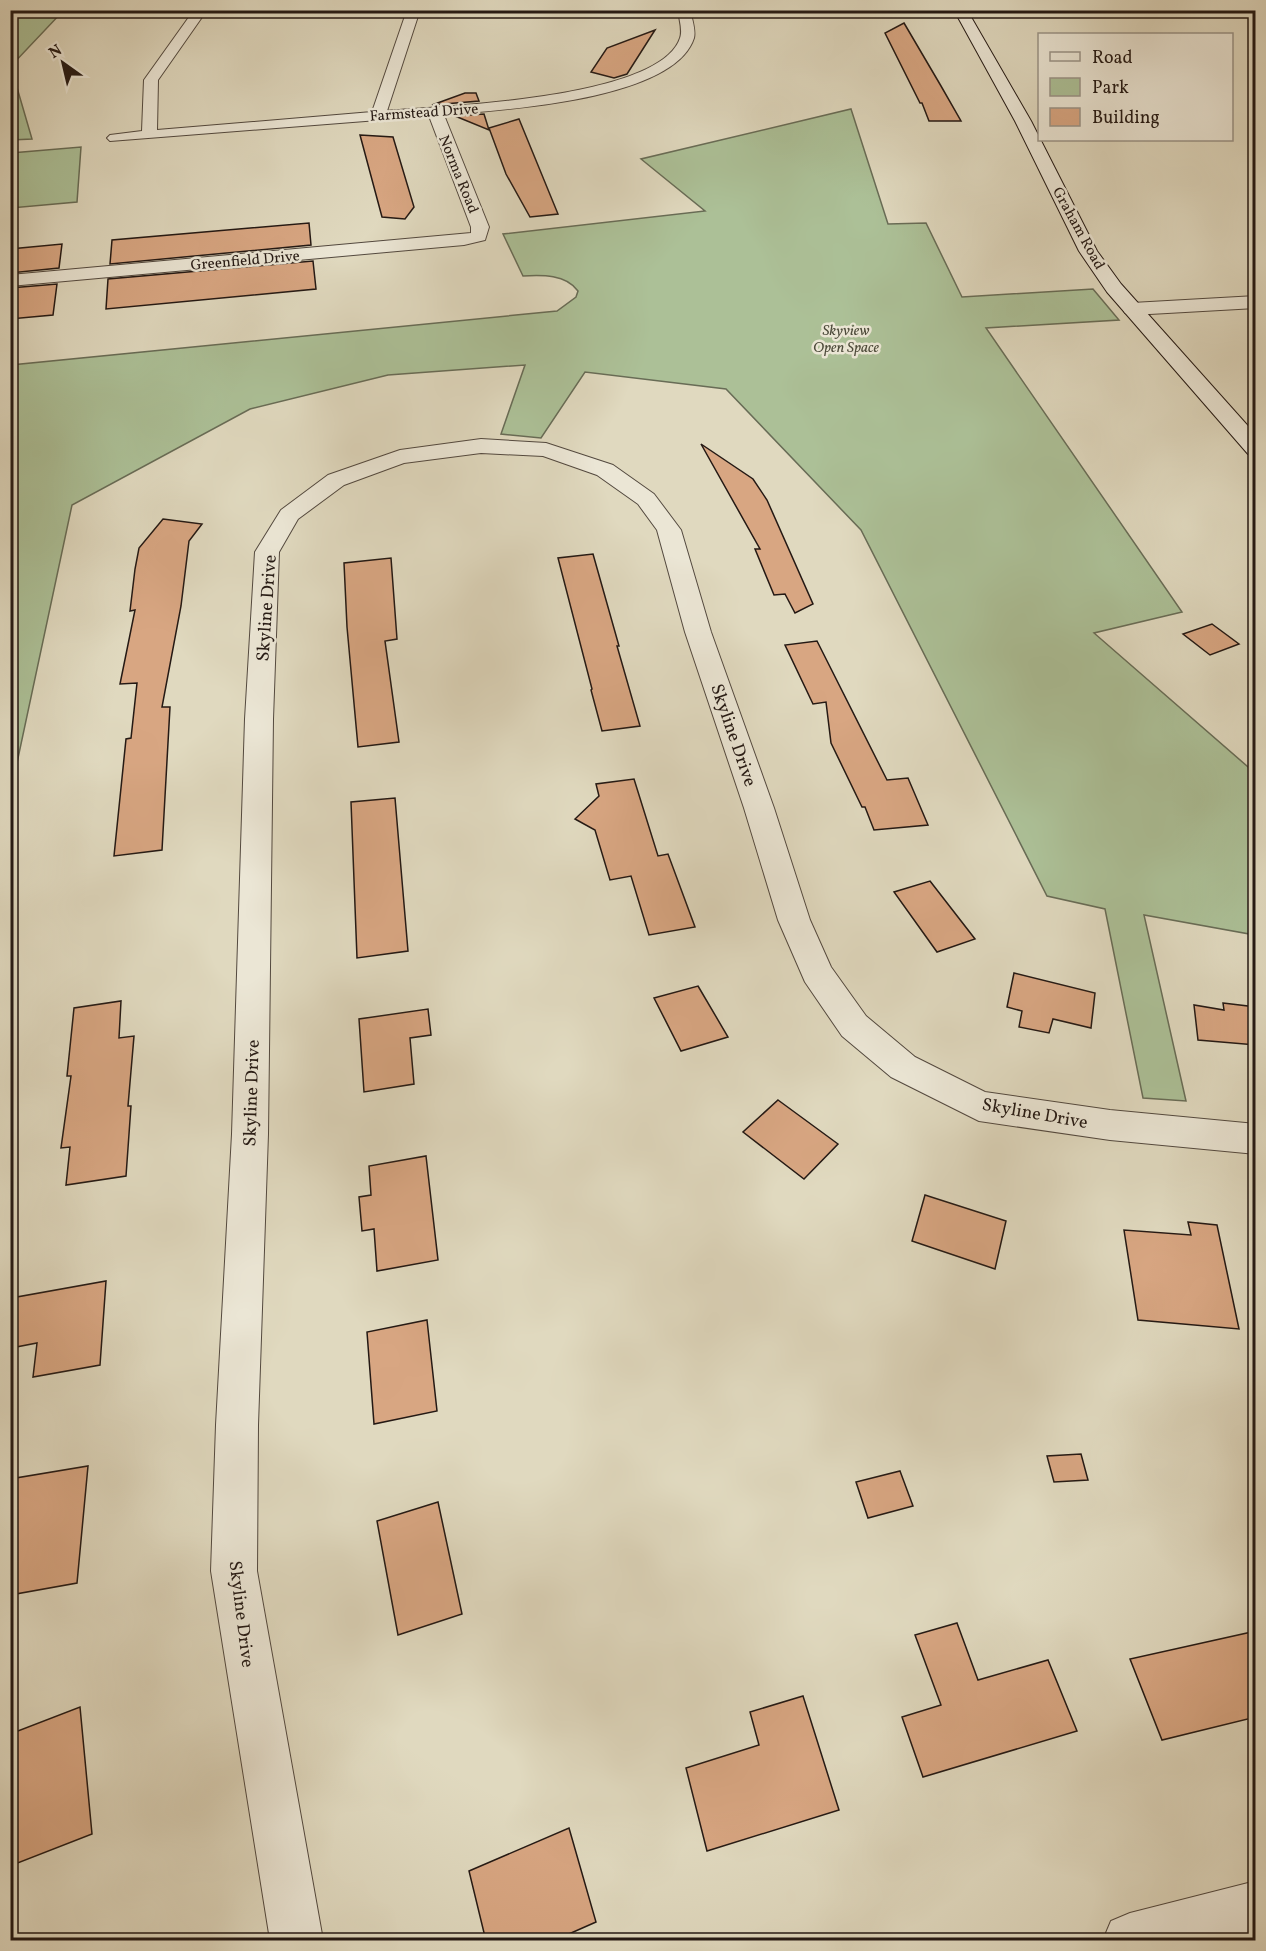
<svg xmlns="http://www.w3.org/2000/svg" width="1266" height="1951" font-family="Vollkorn,serif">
	<rect width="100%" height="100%" fill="#e0d9bf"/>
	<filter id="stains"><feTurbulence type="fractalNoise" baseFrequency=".00333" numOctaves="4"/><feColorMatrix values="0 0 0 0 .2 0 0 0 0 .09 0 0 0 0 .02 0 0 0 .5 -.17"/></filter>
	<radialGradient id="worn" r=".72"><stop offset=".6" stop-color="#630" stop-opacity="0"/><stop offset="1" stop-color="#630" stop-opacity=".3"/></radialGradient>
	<g fill="#acc097" stroke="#686c56" stroke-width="1.5">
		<path d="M11,10l52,1 -52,55 -1,-55z"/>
		<path d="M11,67l21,72 -21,1z"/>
		<path d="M851,109l37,115 38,-1 36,74 131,-8 26,31 -133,8 196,284 -88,21 161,140v162l-111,-20 42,186 -43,-3 -38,-189 -58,-13 -186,-366 -135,-141 -141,-17 -44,66 -40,-4 24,-69 -137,10 -138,34 -178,96 -61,286v-426l546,-54 19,-14 2,-6c-12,-17 -36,-16 -55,-15l-20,-42 202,-23 -64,-52z"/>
		<path d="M81,147l-4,55 -66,6v-55z"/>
	</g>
	<g fill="#d8a682" stroke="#241914" stroke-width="1.5">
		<path d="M904,23l37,63 20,35h-32l-7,-18h-2l-35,-70z"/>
		<path d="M655,30l-28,44 -13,4 -23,-6 16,-24z"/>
		<path d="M465,93h11l3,8 -47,4z"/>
		<path d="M484,114l5,16 -34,-14 15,-1z"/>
		<path d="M519,119l39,95 -28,3 -24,-43 -17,-46z"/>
		<path d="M360,135l33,2 21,70 -9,12 -23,-2z"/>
		<path d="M309,223l2,22 -201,19 2,-24z"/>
		<path d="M62,244l-3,24 -49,5v-24z"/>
		<path d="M313,261l3,28 -210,20 2,-30z"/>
		<path d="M57,284l-4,31 -43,4v-31z"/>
		<path d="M701,444l52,35 14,21 46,104 -18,9 -10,-19 -11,1 -19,-46h5z"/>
		<path d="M163,519l39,5 -13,17 -8,65 -19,101h8l-8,143 -48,6 12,-117 5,-1 6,-55 -17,1 15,-74 -5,1 5,-42 4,-21z"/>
		<path d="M593,554l26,92h-2l23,80 -38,5 -11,-41 1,-1 -34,-131z"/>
		<path d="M391,558l6,81 -12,2 14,101 -41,5 -11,-120 -3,-64z"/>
		<path d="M1212,624l27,20 -29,11 -27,-21z"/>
		<path d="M817,641l70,139 21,-2 20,47 -54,5 -9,-23h-3l-31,-64 -5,-41 -13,2 -28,-59z"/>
		<path d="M634,779l24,77 10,-2 27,73 -46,8 -18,-59 -21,4 -15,-50 -20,-11 24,-23 -3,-12z"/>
		<path d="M395,798l13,153 -51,7 -6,-156z"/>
		<path d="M930,881l45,58 -38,13 -43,-60z"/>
		<path d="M1014,973l81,20 -4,35 -38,-9 -4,14 -30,-6 3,-16 -15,-4z"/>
		<path d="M698,986l30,51 -47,14 -27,-53z"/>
		<path d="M121,1001l-2,37 15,-2 -6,70h3l-5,70 -60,9 4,-38 -9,1 10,-72h-4l7,-68z"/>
		<path d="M1223,1003l33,4v38l-58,-5 -4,-35 30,5z"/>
		<path d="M428,1009l3,26 -21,3 4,46 -50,8 -5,-73z"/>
		<path d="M778,1100l60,44 -34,35 -61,-47z"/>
		<path d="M426,1156l12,104 -61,11 -3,-42 -12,2 -3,-34 12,-2 -2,-29z"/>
		<path d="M925,1195l81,26 -11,48 -83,-28z"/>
		<path d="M1188,1222l29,3 22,104 -101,-9 -14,-90 67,5z"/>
		<path d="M106,1281l-6,84 -67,12 4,-34 -26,5 6,-51z"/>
		<path d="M427,1320l10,91 -63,13 -7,-92z"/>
		<path d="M1081,1454l7,26 -34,2 -7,-26z"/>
		<path d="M88,1466l-11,117 -67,12v-116z"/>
		<path d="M900,1471l13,35 -45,12 -12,-36z"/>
		<path d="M438,1502l24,112 -64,21 -21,-114z"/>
		<path d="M957,1623l21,57 70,-20 29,71 -154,46 -21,-60 39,-12 -26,-70z"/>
		<path d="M1256,1631v86l-94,23 -32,-81z"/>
		<path d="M803,1696l36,114 -132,41 -21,-83 73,-23 -9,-33z"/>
		<path d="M80,1707l12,127 -82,32v-132z"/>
		<path d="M569,1828l27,94 -43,19h-67l-17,-70z"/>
	</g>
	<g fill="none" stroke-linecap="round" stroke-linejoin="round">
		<g stroke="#53493f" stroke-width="2">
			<g id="street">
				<path d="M194,10h13l-49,70 -1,50 215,-18 35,-102h13l-33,101c57,-5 273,-12 293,-73 3,-8 -1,-19 -2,-28h12c2,9 6,20 4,28 -20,63 -195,72 -250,77l45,112 -4,13 -21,5 -454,41v-11l461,-42v-6l-42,-111 -319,25 -3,-3 3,-3 32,-4 2,-51z"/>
				<path d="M1256,296v12l-124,7 -7,-2 -2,-4 2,-4 7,-2z"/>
				<path d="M481,439l65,4 67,22 41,29 27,36 30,102 63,176 36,112 21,47 35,49 49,41 70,35 125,18 146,14v30l-146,-14 -131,-19 -88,-44 -49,-41 -37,-54 -27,-62 -34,-112 -59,-176 -28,-102 -19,-26 -41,-29 -54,-19 -62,-3 -77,10 -60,22 -46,34 -19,33 -6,167 -5,415 -10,291 -1,146 66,369h-53l-59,-369 5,-146 16,-291 13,-415 10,-167 26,-42 47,-35 72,-25z"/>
				<path d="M1256,1881v52l-27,7h-126l8,-19 19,-8z"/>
			</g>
		</g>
		<g stroke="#241914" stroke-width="2">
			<path id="secondary" d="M954,10h13l64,111 66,130 24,33 135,151v20l-8,-1 -141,-162 -28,-41 -64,-130z"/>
		</g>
		<use href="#street" fill="#ebe6d5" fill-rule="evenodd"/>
		<use href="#secondary" fill="#ebe6d5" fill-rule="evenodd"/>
	</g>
	<g text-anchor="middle" stroke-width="5" stroke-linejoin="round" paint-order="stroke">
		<g font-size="15" fill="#241914" stroke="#ebe6d5">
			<text transform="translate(424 112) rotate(-4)" y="5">Farmstead Drive</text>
			<text transform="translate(459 174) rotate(68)" y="5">Norma Road</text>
			<text transform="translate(1079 228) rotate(61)" y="5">Graham Road</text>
			<text transform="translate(245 260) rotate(-5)" y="5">Greenfield Drive</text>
		</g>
		<g font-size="15" font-style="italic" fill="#4d4b3b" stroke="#ebe6d5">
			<text x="846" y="335">Skyview<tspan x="846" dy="17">Open Space</tspan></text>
		</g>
		<g font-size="18" fill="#241914" stroke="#ebe6d5">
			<text transform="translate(266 608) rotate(-86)" y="6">Skyline Drive</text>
			<text transform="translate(734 735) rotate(71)" y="6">Skyline Drive</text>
			<text transform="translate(251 1093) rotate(-88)" y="6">Skyline Drive</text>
			<text transform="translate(1035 1113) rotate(10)" y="6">Skyline Drive</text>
			<text transform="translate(242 1614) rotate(83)" y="6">Skyline Drive</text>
		</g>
	</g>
	<rect width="1266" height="1951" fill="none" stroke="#e0d9bf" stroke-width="36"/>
	<rect x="12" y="12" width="1242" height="1927" fill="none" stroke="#241914" stroke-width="3"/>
	<rect x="18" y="18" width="1230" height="1915" fill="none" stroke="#241914" stroke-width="1.5"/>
	<rect x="1038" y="33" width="195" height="108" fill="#ebe6d5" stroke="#9b9488" stroke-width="1.5"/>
	<rect x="1050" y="52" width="30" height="9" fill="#ebe6d5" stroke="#9b9488" stroke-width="1.5"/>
	<text x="1092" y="63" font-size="18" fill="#241914">Road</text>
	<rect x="1050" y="78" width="30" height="18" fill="#acc097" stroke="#9b9488" stroke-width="1.5"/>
	<text x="1092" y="93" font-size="18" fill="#241914">Park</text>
	<rect x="1050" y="108" width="30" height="18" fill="#d8a682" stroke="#9b9488" stroke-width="1.5"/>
	<text x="1092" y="123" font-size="18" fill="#241914">Building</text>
	<g transform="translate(63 63) rotate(326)" stroke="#ebe6d5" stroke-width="4.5" paint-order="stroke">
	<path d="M0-4.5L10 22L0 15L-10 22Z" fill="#241914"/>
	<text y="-9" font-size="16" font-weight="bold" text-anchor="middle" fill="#241914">N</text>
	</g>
	<rect width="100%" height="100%" filter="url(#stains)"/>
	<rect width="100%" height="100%" fill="url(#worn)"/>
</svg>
